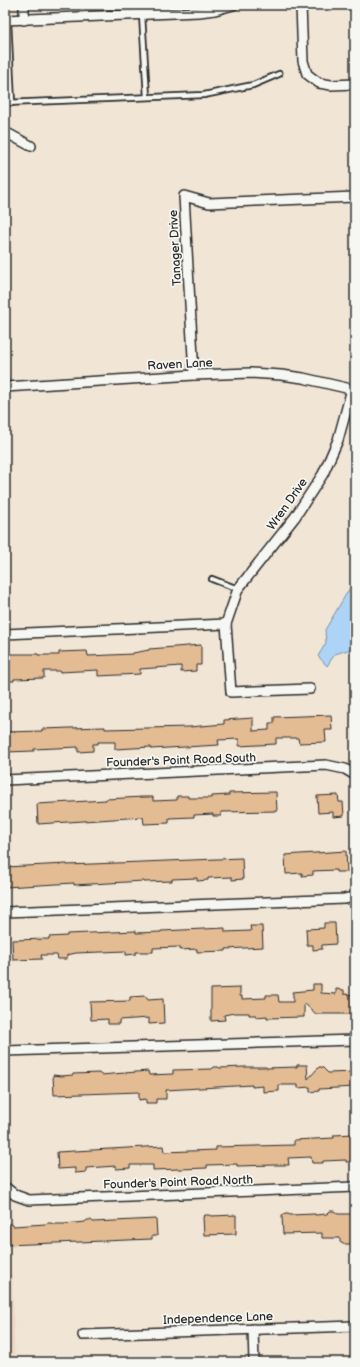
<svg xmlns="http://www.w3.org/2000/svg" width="360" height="1367" font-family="'Balsamiq Sans',sans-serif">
	<rect width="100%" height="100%" fill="#f1e5d6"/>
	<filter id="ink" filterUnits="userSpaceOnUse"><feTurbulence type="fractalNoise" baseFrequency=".025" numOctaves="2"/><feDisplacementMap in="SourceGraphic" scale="8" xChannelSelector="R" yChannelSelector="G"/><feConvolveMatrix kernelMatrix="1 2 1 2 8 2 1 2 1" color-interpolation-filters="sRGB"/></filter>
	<g filter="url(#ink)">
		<path fill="#edd9c2" d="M5,1274h7l3,88h-10z"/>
		<path fill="#add4f7" stroke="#7990a5" d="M355,579v71h-7l-13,4 -8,12 -9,-10 8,-13 -1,-13z"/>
		<g fill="#e4bc94" stroke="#2b2b2b">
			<path d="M201,645v20h-5v6l-15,1v-6l-41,3v5l-42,2v-6l-38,2v-1h-16v7l-30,1v2h-9v-27h33v1h21v-3l28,-1 1,5 45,-2v-1l16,-3v-1z"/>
			<path d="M331,715l1,15h-7l1,12 -27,1 -1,-5h-22v6l-37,2v-7l-21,1 1,5 -68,4v-2l-36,2v-7h-17v2h-5v7l-15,1v-5l-44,2v2l-28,1 -1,-20 37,-1v-2l28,-1 35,-1v2l84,-2 35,-3v-4l29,-2v13l16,-1v-7h5v-6z"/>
			<path d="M276,792l1,19 -56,1v4h-8v-2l-19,1v2l-25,1v5l-25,1 -1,-7 -105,7 -1,-20 69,-4v-1l37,-2h10v4l24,-1v-4h11v2h24v-2l17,-1v-2z"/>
			<path d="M338,795l1,7h4l1,14 -11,1v-5l-15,1 -1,-17z"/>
			<path d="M346,851l1,21h-11v-2l-23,1v4l-11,1v-3l-16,1 -1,-19z"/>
			<path d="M242,858l1,21 -11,1v-3l-24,1v2l-11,1v-3l-25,1v2l-28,1v-1l-70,4v-2l-69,4v-20l62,-3v1z"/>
			<path d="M324,923h11l1,21 -14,1v4l-9,1v-5h-6l-1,-16 18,-1z"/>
			<path d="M250,926h12l1,21 -37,2v2l-29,1v-3l-17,1v-3l-27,1v4h-17v2l-10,1v-4l-50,2 -9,2v4h-9l-1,-4h-16l1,4 -29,1 -1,-20 37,-1v-2l18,-1v-2l69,-3v2l25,-1v-1l64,-3v4l26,-1z"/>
			<path d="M313,984h8v9l15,1v-5l8,1v4l11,1v19h-39l-12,-11v14l-37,1v-2l-11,1v-2h-7v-2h-15l-10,2 1,5 -14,1v-32l29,-1v8h2v3l24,-1v-3h12l1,7h14v-8l-1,-2 21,-2z"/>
			<path d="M145,996l3,4 15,-1 1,24 -15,1v-6l-30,2v4h-11v-5l-17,1 -1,-18 40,-1v-4z"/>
			<path d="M297,1065h10l1,14 11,-12h3l6,6 27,-1v14l-1,1 -35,2v2l-9,1v-5l-12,1v-3h-19v6l-16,1v-6l-11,1v-2l-86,5v9h-10v4h-10v-4l-7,1v-8l-85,3 -1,-20 8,1 12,-1v-1l26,-1 2,2 47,-4 1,4 24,-1v-4l39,-1 2,-2h4l2,1 24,-1h22v1l31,-1z"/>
			<path d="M355,1134v28h-9v-2l-23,1v2h-11l-1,-6 -23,1 1,7h-14l-38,1v-2l-30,1v3l-54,2v-5h-23v3l-14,1v-3l-30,2v4l-11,1v-5l-17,1 -1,-17 106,-6 1,6 52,-2v-3l78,-2v-5l40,-2 -1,-3z"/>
			<path d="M330,1211h4l4,3h16v16h-2v11l-2,3h-7l-3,-2v-4h-18v-5l-39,1 -1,-18 3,-2h3l2,1 25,-1v1l12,-1z"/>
			<path d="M205,1215h4l2,1 25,-1v19l-32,1 -1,-18z"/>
			<path d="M156,1219l1,17h-5v3l-146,6v-18l2,-3h4l1,2 33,-2 2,-1h3l2,1h11l21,-2 2,-2h4l2,2z"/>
		</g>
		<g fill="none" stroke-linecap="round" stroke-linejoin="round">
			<g stroke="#2b2b2b" stroke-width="8">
				<g id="lane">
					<path d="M142,15l5,82"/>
					<path d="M8,20l4,83"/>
					<path d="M5,103l199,-8 49,-10 26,-11"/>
					<path d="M212,579l26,10"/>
				</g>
			</g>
			<g stroke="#2b2b2b" stroke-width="12">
				<g id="street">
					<path d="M24,5v15"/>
					<path d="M301,5l2,56 4,13 12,9 12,2 24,-1"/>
					<path d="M5,20l194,-8 16,-2 18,-5"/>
					<path d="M5,132l26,14"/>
					<path d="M194,375l-10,-179 25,7 146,-6"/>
					<path d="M5,387l189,-12 57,-2 30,2 22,3 52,12"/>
					<path d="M226,624l5,68 79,-3"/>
					<path d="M5,634l221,-10 12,-35 57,-72 28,-43 15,-34 14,-51"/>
					<path d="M5,780l321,-15 19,4 10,6"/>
					<path d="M5,912l339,-13 11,-2"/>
					<path d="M5,1051l350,-11"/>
					<path d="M5,1187l10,8 14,5 326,-13"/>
					<path d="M253,1329l1,33"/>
					<path d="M83,1335l272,-9"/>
				</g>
			</g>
			<use href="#lane" stroke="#f6f6f2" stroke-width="4.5"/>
			<use href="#street" stroke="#f6f6f2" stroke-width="9"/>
		</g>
	</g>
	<g text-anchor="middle" stroke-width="3.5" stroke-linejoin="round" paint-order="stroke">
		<g font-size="12" fill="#2b2b2b" stroke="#f6f6f2">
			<text transform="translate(175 248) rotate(-93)" y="4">Tanager Drive</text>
			<text transform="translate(180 364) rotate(-3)" y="4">Raven Lane</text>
			<text transform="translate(287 504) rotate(-55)" y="4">Wren Drive</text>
			<text transform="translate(181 760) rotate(-2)" y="4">Founder's Point Road South</text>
			<text transform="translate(178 1182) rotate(-2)" y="4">Founder's Point Road North</text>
			<text transform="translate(218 1318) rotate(-2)" y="4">Independence Lane</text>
		</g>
	</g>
	<rect width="360" height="1367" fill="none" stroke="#f6f6f2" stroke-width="20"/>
	<rect x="10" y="10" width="340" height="1347" fill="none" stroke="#2b2b2b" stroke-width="1.5" filter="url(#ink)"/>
</svg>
